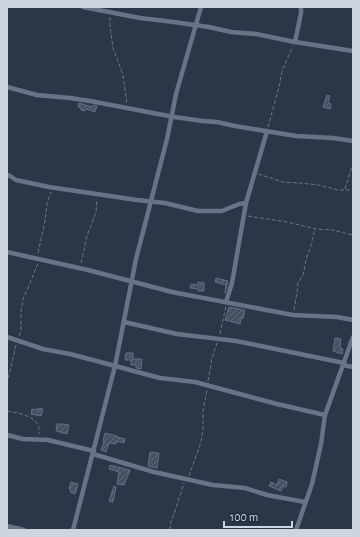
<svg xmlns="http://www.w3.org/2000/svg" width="360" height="537" font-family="'Alegreya Sans',sans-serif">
	<defs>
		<pattern id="building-hatch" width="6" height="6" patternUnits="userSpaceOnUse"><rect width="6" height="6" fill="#445161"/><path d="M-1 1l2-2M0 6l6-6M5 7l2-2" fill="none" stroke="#5e6977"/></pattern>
	</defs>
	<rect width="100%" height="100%" fill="#2b3746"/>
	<g fill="url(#building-hatch)" stroke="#616f80">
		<path d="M327,95l3,1 -2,7 3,1 -1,5 -7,-2z"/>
		<path d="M79,103l13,4 1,-2 4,1 -2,6 -9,-3 -1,2 -4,-1v-2l-3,-1z"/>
		<path d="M216,278l12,3 -3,12 1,-8 -11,-3z"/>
		<path d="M198,282l6,1v8h-6v-2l-8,-1 1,-4 7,1z"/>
		<path d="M229,307l16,3 -2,9 -2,-1 -1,6 -15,-4z"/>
		<path d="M335,338l6,1 -1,9 3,1 -1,5 -9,-3z"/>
		<path d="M126,353h7v6h9l-1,10 -5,-1v-3h-5v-5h-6z"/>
		<path d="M38,408l5,1 -2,7 -10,-2 1,-5 6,1z"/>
		<path d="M57,424h6l6,1 -2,9 -11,-3z"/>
		<path d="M105,433l12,3v1l8,2 -1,4 -8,-2v3l-7,-1 -3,9 -5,-2 3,-8 -1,-1z"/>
		<path d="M150,452l9,1 -2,15 -9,-2z"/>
		<path d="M110,465l20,5 -6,15 -7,-1 2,-12 -10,-3z"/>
		<path d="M279,479l8,3 -1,5 -3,-1 -2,5 -12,-5 2,-4 6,3z"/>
		<path d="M71,482l7,2 -3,10 -5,-2 1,-2 -2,-1z"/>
		<path d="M114,486l2,1 -3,15 -4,-1z"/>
	</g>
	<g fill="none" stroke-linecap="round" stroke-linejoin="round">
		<g stroke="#6a7582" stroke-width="1" stroke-dasharray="4 2" stroke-linecap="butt">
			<path d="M110,17v10l3,21 10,27 4,29"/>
			<path d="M268,127l12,-44 2,-12 11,-25"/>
			<path d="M258,174l16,5 8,3 17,1 20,2 19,5h15"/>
			<path d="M345,189l8,-26"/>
			<path d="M248,216l39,6 29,7 16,1 21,5"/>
			<path d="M38,253l7,-32 2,-18 4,-11"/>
			<path d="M81,263l6,-27 9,-24 1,-13"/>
			<path d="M294,310l2,-12 1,-4 1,-11 5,-8 4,-19 3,-7 5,-20"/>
			<path d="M220,334l2,-9 4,-19"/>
			<path d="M19,336l2,-5v-19l2,-13 5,-11 10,-25"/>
			<path d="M208,381l4,-23 5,-15"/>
			<path d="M7,384l9,-39"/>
			<path d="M7,411c13,2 35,6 32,23"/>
			<path d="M189,476l12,-34 2,-14v-17l4,-21"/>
			<path d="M170,530l1,-9 4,-10 9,-28"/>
		</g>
		<g stroke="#667485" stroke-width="4.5">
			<path d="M83,7l57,11 26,3 43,6 22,5 25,2 39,8 58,9"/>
			<path d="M295,42l6,-29v-6"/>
			<path d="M7,87l30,8 33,3 20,3 84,16 29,4 14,1 18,4 61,10 37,2 20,3"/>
			<path d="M7,175l3,1 6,4 33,7 88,13 28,3 33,8h24l17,-7 7,-1"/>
			<path d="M7,252l81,18 84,22 121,23 44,2 16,3"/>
			<path d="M226,302l6,-19 14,-80 21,-72"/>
			<path d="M124,322l53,12 59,7 108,22"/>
			<path d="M7,337l36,12 27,5 19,5 71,19 35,4 82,22 48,11"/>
			<path d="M343,365l10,2"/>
			<path d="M7,435l16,4 25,1 46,11"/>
			<path d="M93,454l61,18 59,13 32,3 22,7 38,7"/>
			<path d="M7,526l17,4"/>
			<path d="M73,530l42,-164 21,-107 31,-120 9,-45 25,-87"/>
			<path d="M296,530l16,-46 9,-40 4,-29 28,-78"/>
		</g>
	</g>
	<rect width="360" height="537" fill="none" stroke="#cdd5de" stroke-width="16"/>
	<path d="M224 521v6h68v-6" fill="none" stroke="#cdd5de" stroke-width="2"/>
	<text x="230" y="521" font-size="12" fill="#cdd5de" stroke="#212d3c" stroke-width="3" paint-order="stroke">100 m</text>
</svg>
